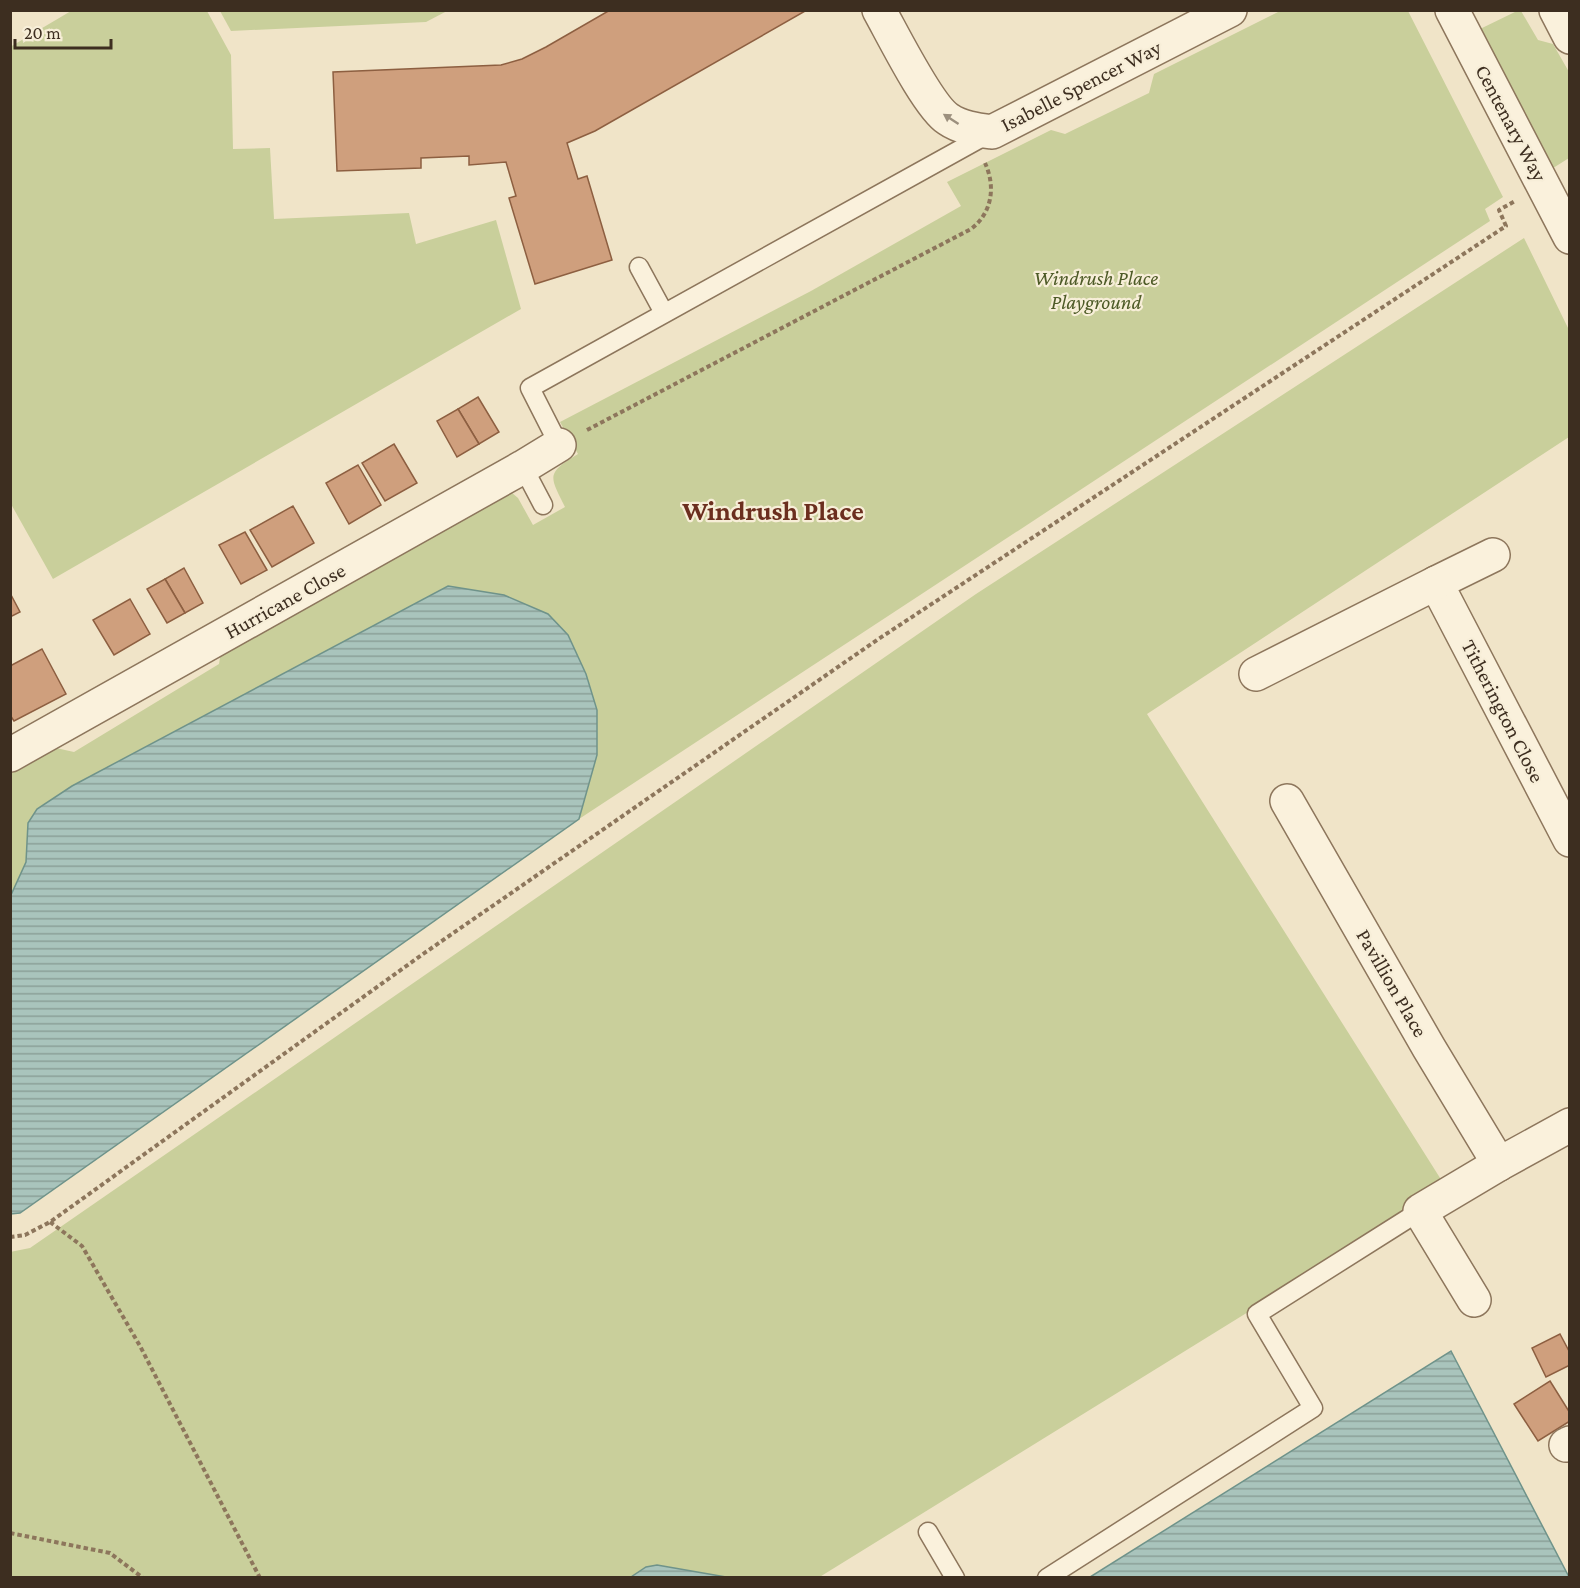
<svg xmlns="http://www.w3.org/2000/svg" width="1580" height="1588" font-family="'Crimson Pro',serif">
	<defs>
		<pattern id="water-rules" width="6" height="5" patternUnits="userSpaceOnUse" patternTransform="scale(1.5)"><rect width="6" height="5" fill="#a9c4bc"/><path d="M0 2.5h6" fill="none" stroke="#8ba098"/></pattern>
	</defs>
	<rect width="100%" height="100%" fill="#f0e4c8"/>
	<g fill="#c9cf9b">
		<path d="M71,11h136l24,44 2,94 37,-1 4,71 135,-6 7,31 80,-24 25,89 -468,270 -42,-75 -1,-457z"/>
		<path d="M220,11h227l-21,11 -195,9z"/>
		<path d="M1280,11h128l95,186 -18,12 5,12 -911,598 18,-64 -49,-141 -44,-19 -56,-9 -376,200 -35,23 -9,14 -2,39 -15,33v-122l45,-25 18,4 145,-88 2,-13 290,-159 7,6 15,27 32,-18c-15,-31 -20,-33 13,-53l-18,-32 251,-131 150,-85 -14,-24 104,-52 14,4 84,-41 5,-19z"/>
		<path d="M1517,11h4l17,29 15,4 16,28v86l-19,12 -70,-141z"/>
		<path d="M1524,238l45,92v107l-422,277 300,475 -629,389 -92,-1 -69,-12 -11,2 -15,11 -620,-1 -1,-325 20,-4 946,-654z"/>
	</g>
	<g fill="url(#water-rules)" stroke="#6f938a" stroke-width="1.5">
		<path d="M448,586l56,9 44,19 20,21 18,39 11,36v45l-18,64 -559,394 -9,1v-319l15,-33 2,-39 9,-14 35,-23z"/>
		<path d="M1451,1351l118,226h-479z"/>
		<path d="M657,1565l69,12h-95l15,-10z"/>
	</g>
	<g fill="#cf9f7d" stroke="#8d5f41" stroke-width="1.5">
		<path d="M610,10h197l-212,121 -28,12 11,36 9,-3 25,84 -77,24 -26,-86 7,-2 -10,-34 -37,3v-9l-48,2v10l-84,3 -4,-99 168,-7 21,-6 24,-12z"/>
		<path d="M478,397l21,35 -20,12 -21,-35z"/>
		<path d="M458,409l21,35 -22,13 -20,-36z"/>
		<path d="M394,444l23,39 -32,18 -23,-38z"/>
		<path d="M358,465l23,40 -32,19 -23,-41z"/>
		<path d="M293,506l21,37 -42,24 -22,-37z"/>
		<path d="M245,532l22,38 -26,14 -22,-39z"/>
		<path d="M184,568l19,35 -18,10 -20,-34z"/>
		<path d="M165,579l20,34 -18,10 -20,-34z"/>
		<path d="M10,593l10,19 -10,5z"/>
		<path d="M130,599l20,35 -36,21 -21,-35z"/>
		<path d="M42,649l24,45 -52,27 -4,-6v-49z"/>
		<path d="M1560,1334l10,19v12l-24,12 -14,-29z"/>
		<path d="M1550,1381l20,32v8l-32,20 -24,-37z"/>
	</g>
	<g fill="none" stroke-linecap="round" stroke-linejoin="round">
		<g stroke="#8d765c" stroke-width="21">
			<g id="lane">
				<path d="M639,267l25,46"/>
				<path d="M559,445l-29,-57 458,-254"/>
				<path d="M523,467l20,38"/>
				<path d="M928,1532l27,46"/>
				<path d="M1047,1578l266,-170 -56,-94 163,-103"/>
			</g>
		</g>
		<g stroke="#8d765c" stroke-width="36">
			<g id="street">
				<path d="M879,10c14,25 49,96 69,109 13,9 29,11 44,13l238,-122"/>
				<path d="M1452,10l118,227"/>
				<path d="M1556,10l14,27"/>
				<path d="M1493,555l-57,28 134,257"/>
				<path d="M1256,674l180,-91"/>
				<path d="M10,755l513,-288 36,-22"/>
				<path d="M1287,801l142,247 70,116"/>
				<path d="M1474,1300l-54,-89 79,-47 71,-39"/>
				<path d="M1566,1445l4,-2"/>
			</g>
		</g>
		<g stroke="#8d765c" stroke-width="4" stroke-dasharray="4.5 3" stroke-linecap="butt">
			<path d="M587,430l384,-201c21,-16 25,-42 14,-66"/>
			<path d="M50,1222l32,24 58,100 120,232"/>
			<path d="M10,1237l15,-2 25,-13 373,-268 454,-314 629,-414 -7,-16 16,-9"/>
			<path d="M10,1533l100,20 33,25"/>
		</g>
		<use href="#lane" stroke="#faf1dc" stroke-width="18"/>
		<use href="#street" stroke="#faf1dc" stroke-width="33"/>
	</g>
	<defs><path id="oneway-solid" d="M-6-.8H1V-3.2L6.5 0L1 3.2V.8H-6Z" transform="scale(1.5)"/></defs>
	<use fill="#9c907e" href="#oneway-solid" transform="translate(951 119) rotate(-147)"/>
	<g text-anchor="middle" stroke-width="4.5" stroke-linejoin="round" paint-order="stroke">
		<g font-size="21" fill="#3d2e20" stroke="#f7eed8">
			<text transform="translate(1081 86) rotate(-27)" y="7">Isabelle Spencer Way</text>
			<text transform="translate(1511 123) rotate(62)" y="7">Centenary Way</text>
			<text transform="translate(285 601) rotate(-29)" y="7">Hurricane Close</text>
			<text transform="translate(1503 711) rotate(63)" y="7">Titherington Close</text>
			<text transform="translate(1392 983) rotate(60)" y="7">Pavillion Place</text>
		</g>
		<g font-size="21" font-style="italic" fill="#4d5a26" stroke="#f7eed8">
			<text x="1096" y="285">Windrush Place<tspan x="1096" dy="24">Playground</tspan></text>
		</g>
		<g font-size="27" font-weight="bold" fill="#6b2e1e" stroke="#f7eed8">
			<text x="773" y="520">Windrush Place</text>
		</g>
	</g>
	<rect width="1580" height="1588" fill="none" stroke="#3d2e20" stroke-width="24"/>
	<path d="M15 39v9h96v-9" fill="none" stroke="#3d2e20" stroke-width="3"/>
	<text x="24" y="39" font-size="18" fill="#3d2e20" stroke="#f7eed8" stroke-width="4.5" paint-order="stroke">20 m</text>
</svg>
